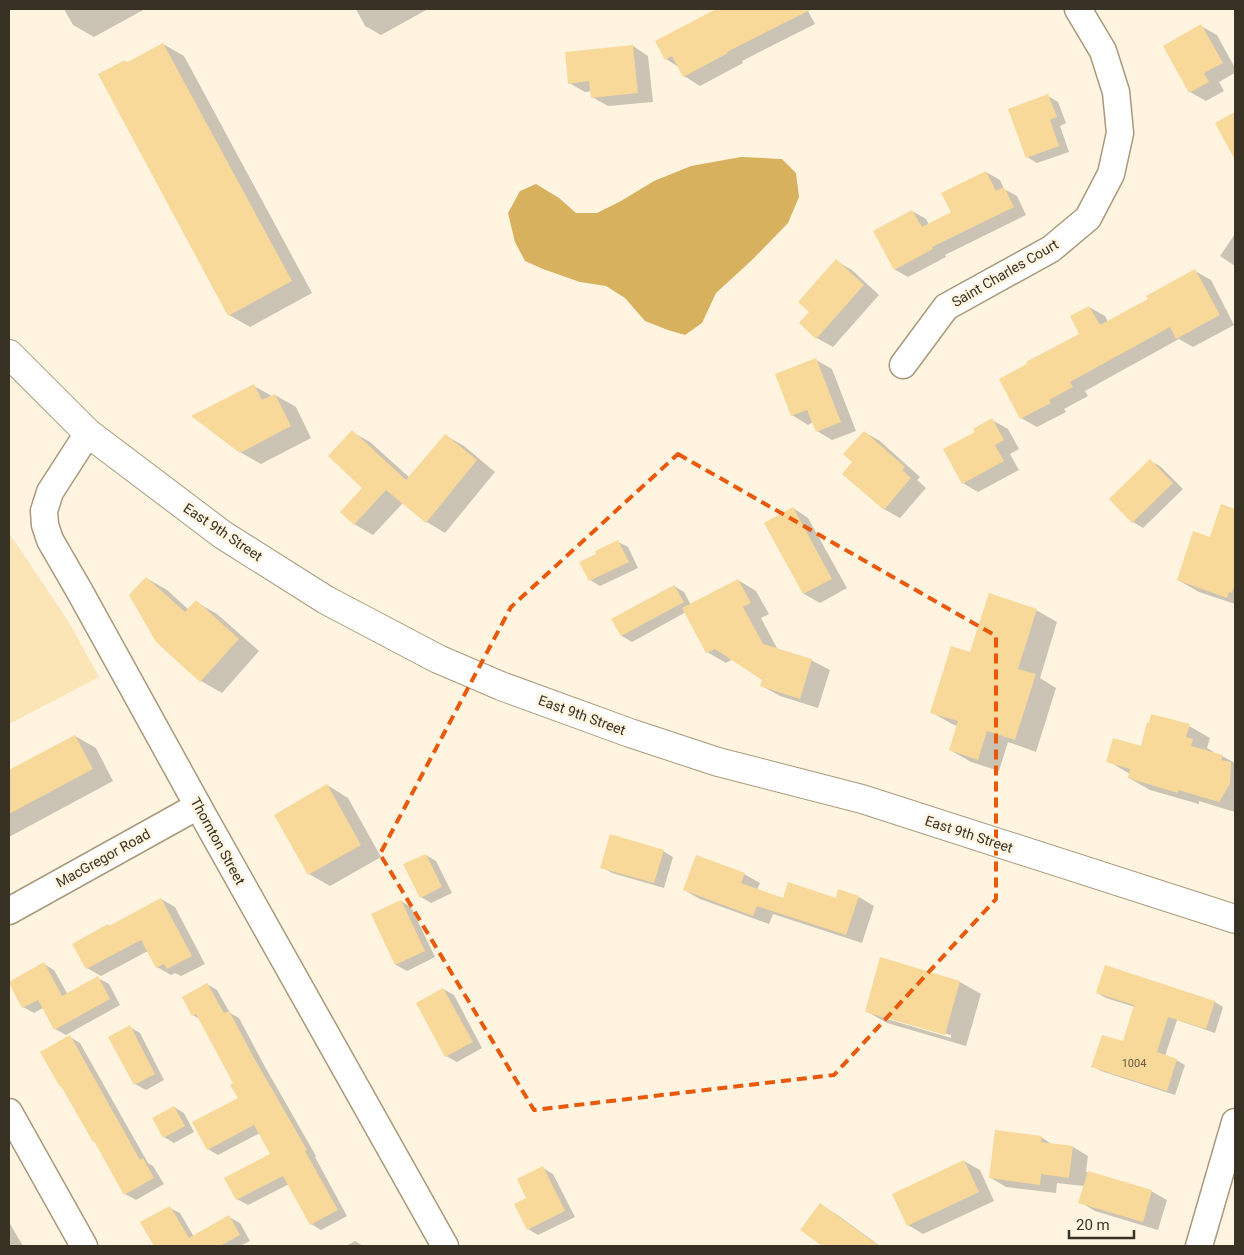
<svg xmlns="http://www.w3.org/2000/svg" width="1244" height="1255" font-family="Roboto,sans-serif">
	<rect width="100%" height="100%" fill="#fef4e0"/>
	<path fill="#fbe4b6" d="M9,533l59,88 31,56 -90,47z"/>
	<path fill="#d8b15f" d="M741,157l41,2 14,14 3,24 -11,26 -36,37 -36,33 -14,30 -17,12 -17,-5 -23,-9 -20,-23 -19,-12 -26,-4 -37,-13 -18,-8 -10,-19 -7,-29 12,-22 16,-7 23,14 17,15h21l24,-12 33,-20 37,-15z"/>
	<g fill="#0003" fill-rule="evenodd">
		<path d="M64,9h81l-51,28 -21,-12z"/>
		<path d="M356,9h72l-47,26 -16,-9z"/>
		<path d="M732,9h81l-5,2 7,13 -73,37 1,2 -43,23 -16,-10 -4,-8 -14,-9 57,-46z"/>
		<path d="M1201,26l16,9 18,33v5l-16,9 5,9 -18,10 -16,-9z"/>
		<path d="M163,44l21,12 128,237 -62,34 -21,-12 -104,-254 3,2z"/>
		<path d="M633,46l15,10 5,46 -45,4 -16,-9v-6l-7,1 -16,-9z"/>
		<path d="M1048,96l10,6 8,21 -6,3 9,26 -32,11 -10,-6z"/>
		<path d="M986,172l14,8 4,9 13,7 9,19 -81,40 1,2 -38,20 -14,-8 18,-58 14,8 3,6 24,-12z"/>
		<path d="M1235,234v32l-15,-10z"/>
		<path d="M836,261l16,9 27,25 -46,52 -16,-9 -16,-15 10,-11z"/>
		<path d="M1195,271l16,9 23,45 -41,22 -14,-8 -94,52 3,5 -24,13 2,3 -29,15 -16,-9 60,-84 8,-27 16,9 3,6 41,-23z"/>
		<path d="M816,360l16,9 24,62 -24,9 -15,-9 -4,-9 -5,3 -16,-10z"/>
		<path d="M254,386l18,10 3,-1 21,12 15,31 -50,26 -21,-12z"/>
		<path d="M992,420l16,9 11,20 -9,5 9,16 -41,22 -15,-9 13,-51z"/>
		<path d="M352,432l18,10 40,36 35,-43 19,11 31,26 -50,61 -18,-11 -24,-19 -30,32 -19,-11 10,-36z"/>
		<path d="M864,432l16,9 40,36 -3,3 9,8 -26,30 -16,-9 -30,-47z"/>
		<path d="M1150,461l10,5 23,23 -40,39 -10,-6z"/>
		<path d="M1222,506l13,4v94l-36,-12 -21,-12 32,-42z"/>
		<path d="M793,508l15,10 39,70 -27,15 -16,-9z"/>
		<path d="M618,542l10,5 10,21 -38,18 -10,-6 8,-26z"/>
		<path d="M146,578l21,12 22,20 7,-8 21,12 42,37 -37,42 -21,-12 -44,-39z"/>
		<path d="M738,580l18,11 13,23 -8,4 17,32 33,10 19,10 -12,38 -38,-12 -18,-10 1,-6 -30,-21 -7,4 -19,-11 -21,-40 -54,30 -10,-6 -9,-17 61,-33 10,6 7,13z"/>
		<path d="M1036,610l21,12 -17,56 16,10 -20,64 -28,-10 -9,29 -28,-9 -21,-12 8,-24 -6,-2 -21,-12 40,-58z"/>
		<path d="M1189,726l21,12 -3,10 7,4 -1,1 9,3 13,7v49l-36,-11v3l-49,-14 -21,-12 1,-4 -22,-13z"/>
		<path d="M75,736l21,12 17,33 -104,56v-66z"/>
		<path d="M327,785l21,13 33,59 -51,29 -21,-12z"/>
		<path d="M663,851l10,6 -9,31 -52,-15 -10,-6z"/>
		<path d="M426,855l10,6 16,32 -21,10 -10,-6z"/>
		<path d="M744,874l16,9 -3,7 27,10 52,-1 23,-2 15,9 -12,37 -89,-29 -4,10 -69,-25 -16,-9z"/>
		<path d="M161,899l14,8 30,57 -24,12 -6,-3 -4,2 -14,-8 -9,-16 -47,25 -14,-8 21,-43 2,1z"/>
		<path d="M401,901l10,6 24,50 -28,14 -11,-6 -24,-50z"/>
		<path d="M44,964l10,6 14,25 30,-17 11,6 11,21 -54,30 -11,-6 -12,-21 -9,5 -11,-6z"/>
		<path d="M1105,967l110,35 8,5 -8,26 -38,-13 -12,36 11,4 9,5 -10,30 -74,-24 -8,-5 31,-23 11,-36 -29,-9 -9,-5z"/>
		<path d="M960,982l21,12 -15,52 -79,-23 -21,-12zM887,1017l64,18v3l-64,-19z"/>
		<path d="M207,984l10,6 13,23 9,5 25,47 52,91 -1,1 32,59 -26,14 -10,-6 -22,-40 -41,21 -11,-6 35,-45 -12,-21 -42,22 -10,-6 31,-51 -4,-14 -34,-64 -8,-5 -10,-18z"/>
		<path d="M443,989l11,6 28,53 -25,14 -11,-6z"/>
		<path d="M130,1027l10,6 24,47 -18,10 -11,-6 -25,-46z"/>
		<path d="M70,1037l10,6 68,120 5,3 11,18 -28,16 -11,-6 -29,-51 -2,-2 -52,-88z"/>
		<path d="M174,1107l10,6 10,19 -20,11 -10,-6 -10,-19z"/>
		<path d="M1041,1137l12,8 20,2 15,9 -2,16 65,19 16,9 -9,30 -63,-19 -15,-9 4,-16 -27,-3 -1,10 -50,-6 -15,-9z"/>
		<path d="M964,1161l16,9 14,31 -71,33 -15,-9z"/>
		<path d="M543,1168l10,6 22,43 -37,18 -10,-6v-30z"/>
		<path d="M820,1205l16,9 44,32h-56l-22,-16z"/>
		<path d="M170,1208l10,5 14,24 35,-20 11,6 10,18 -10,5h-85l-14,-24z"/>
		<path d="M9,1222l14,24h-14z"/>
		<path d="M355,1241l8,5h-17z"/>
	</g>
	<g fill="#f9d999">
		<path d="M716,9h96l-85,43 1,1 -45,24 -11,-21 -7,4 -10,-19z"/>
		<path d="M1201,24l22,39 -19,10 5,9 -20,11 -26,-47z"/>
		<path d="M163,43l129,238 -64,35 -130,-242 27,-14 1,3z"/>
		<path d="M633,45l5,48 -47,5 -2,-17 -21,3 -3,-32z"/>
		<path d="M1048,94l9,23 -7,3 9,26 -33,12 -18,-49z"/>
		<path d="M1235,112v48l-20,-37z"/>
		<path d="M986,171l10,20 8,-4 10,20 -82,40 1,2 -39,21 -21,-39 39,-21 10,17 29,-15 -10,-19z"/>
		<path d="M836,259l28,26 -48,54 -17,-16 10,-11 -11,-10z"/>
		<path d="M1195,269l25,46 -44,24 -6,-12 -100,55 3,5 -24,13 2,3 -31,16 -21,-40 28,-15 -1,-2 53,-28 -9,-18 19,-10 11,19 48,-26 -2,-3z"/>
		<path d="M816,358l25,64 -25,10 -9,-22 -16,6 -16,-42z"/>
		<path d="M254,384l8,16 13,-6 16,32 -51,27 -49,-37z"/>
		<path d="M992,418l12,22 -9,5 9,16 -42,23 -19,-35 32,-17 -2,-3z"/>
		<path d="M352,430l54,50 39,-46 32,26 -51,63 -40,-33 -32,35 -14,-13 22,-24 -34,-32z"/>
		<path d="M864,431l41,36 -3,3 9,8 -27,32 -42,-36 10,-12 -9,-8z"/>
		<path d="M1150,459l23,24 -41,40 -23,-24z"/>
		<path d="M1221,504l14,5v74l-3,10 -3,-1 -2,6 -50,-18 16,-49 17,6z"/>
		<path d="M793,507l39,72 -29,15 -39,-71z"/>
		<path d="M618,540l11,22 -40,19 -10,-19 17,-8 -1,-3z"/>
		<path d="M146,577l39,35 11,-12 43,39 -39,43 -44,-40 -27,-47z"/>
		<path d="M738,579l13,24 -8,4 20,37 49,15 -12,40 -40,-13 2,-6 -47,-31 -9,4 -24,-45z"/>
		<path d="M674,585l10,17 -63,34 -10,-17z"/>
		<path d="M989,593l48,16 -19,60 18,5 -21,66 -28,-9 -9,29 -29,-10 9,-29 -28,-8 21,-67 19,6z"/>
		<path d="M1151,714l39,10 -4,13 7,2 -2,7 32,9 -2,5 10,2 -1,22 -11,18 -41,-12v3l-50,-15 2,-9 -24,-7 7,-24 28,8 6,-24 2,1z"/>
		<path d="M75,735l18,34 -84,45v-44z"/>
		<path d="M327,784l34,61 -53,30 -34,-60z"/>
		<path d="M610,834l54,16 -10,33 -54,-15z"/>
		<path d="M426,854l16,33 -22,11 -17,-34z"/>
		<path d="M696,855l49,18 -4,10 42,15 5,-16 48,16 2,-9 21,7 -13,39 -89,-29 -4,10 -70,-26z"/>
		<path d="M161,898l31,58 -25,13 -3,-5 -8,4 -15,-28 -55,29 -14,-25 36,-20 1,2z"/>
		<path d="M401,900l24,51 -30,14 -24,-51z"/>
		<path d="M880,957l80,24 -15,54 -80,-23z"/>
		<path d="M44,962l18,34 36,-20 12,23 -56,31 -16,-30 -16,8 -13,-25v-1z"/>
		<path d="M1105,965l110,36 -9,28 -38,-12 -11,35 20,7 -10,32 -76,-24 11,-32 21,6 11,-36 -38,-12z"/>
		<path d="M207,983l17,30 5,-2 25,47 53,92 -2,1 33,59 -28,15 -27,-49 -47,24 -12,-22 46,-24 -16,-29 -47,25 -15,-28 46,-24 -8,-13 3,-2 -37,-69 -4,2 -10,-19z"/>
		<path d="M443,988l30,54 -28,15 -29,-54z"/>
		<path d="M130,1025l25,49 -21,11 -26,-48z"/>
		<path d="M70,1035l70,125 3,-2 11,20 -30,17 -30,-54 -1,1 -32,-56 -1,1 -20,-35z"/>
		<path d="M174,1106l11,20 -22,12 -11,-20z"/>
		<path d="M995,1130l47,6 -1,6 32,4 -4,32 -28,-4 -1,11 -51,-7z"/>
		<path d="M964,1160l15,32 -72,34 -15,-32z"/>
		<path d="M543,1166l22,45 -38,19 -13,-26 12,-6 -9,-19z"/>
		<path d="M1088,1171l64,19 -9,32 -65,-19z"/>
		<path d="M820,1203l59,43h-57l-22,-16z"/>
		<path d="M170,1206l19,32 40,-23 11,20 -20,11h-66l-14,-24z"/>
	</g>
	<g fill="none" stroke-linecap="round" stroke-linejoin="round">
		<g stroke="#a9997a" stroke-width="29">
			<g id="minor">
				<path d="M903,365l43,-58 105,-58 37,-31 23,-44 9,-41 -4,-41 -13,-41 -25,-42"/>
				<path d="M88,433l-38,59 -6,19 1,14 5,15 30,52 123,223 242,431"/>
				<path d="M9,911l189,-105"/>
				<path d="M9,1112l75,134"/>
				<path d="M1199,1246l36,-124"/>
			</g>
		</g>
		<g stroke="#a9997a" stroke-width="30">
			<path id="major" d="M9,354l79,79 135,102 103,65 112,59 63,27 129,47 88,29 144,37 373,120"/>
		</g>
		<use href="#minor" stroke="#fff" stroke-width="26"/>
		<use href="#major" stroke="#fff" stroke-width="28"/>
	</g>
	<path fill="none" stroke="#e8590c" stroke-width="4" stroke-dasharray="10 6" stroke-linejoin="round" d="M678,454l318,182v263l-162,176 -300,35 -154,-256 131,-247z"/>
	<g text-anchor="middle" stroke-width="5" stroke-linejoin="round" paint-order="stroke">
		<g font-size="11" fill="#685c42">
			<text x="1134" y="1067">1004</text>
		</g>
		<g font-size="14" fill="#383225" stroke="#fef4e0">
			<text transform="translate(1005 273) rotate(-30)" y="5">Saint Charles Court</text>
			<text transform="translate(223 532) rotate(34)" y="5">East 9th Street</text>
			<text transform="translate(582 715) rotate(20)" y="5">East 9th Street</text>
			<text transform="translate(969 834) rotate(18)" y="5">East 9th Street</text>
			<text transform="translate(218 841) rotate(61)" y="5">Thornton Street</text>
			<text transform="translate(103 858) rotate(-29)" y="5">MacGregor Road</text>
		</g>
	</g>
	<rect width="1244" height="1255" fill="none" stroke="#383225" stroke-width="20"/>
	<path d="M1069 1230v8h65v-8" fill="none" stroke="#383225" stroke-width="2.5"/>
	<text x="1076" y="1230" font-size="15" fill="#383225" stroke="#fef4e0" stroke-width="4" paint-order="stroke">20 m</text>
</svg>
